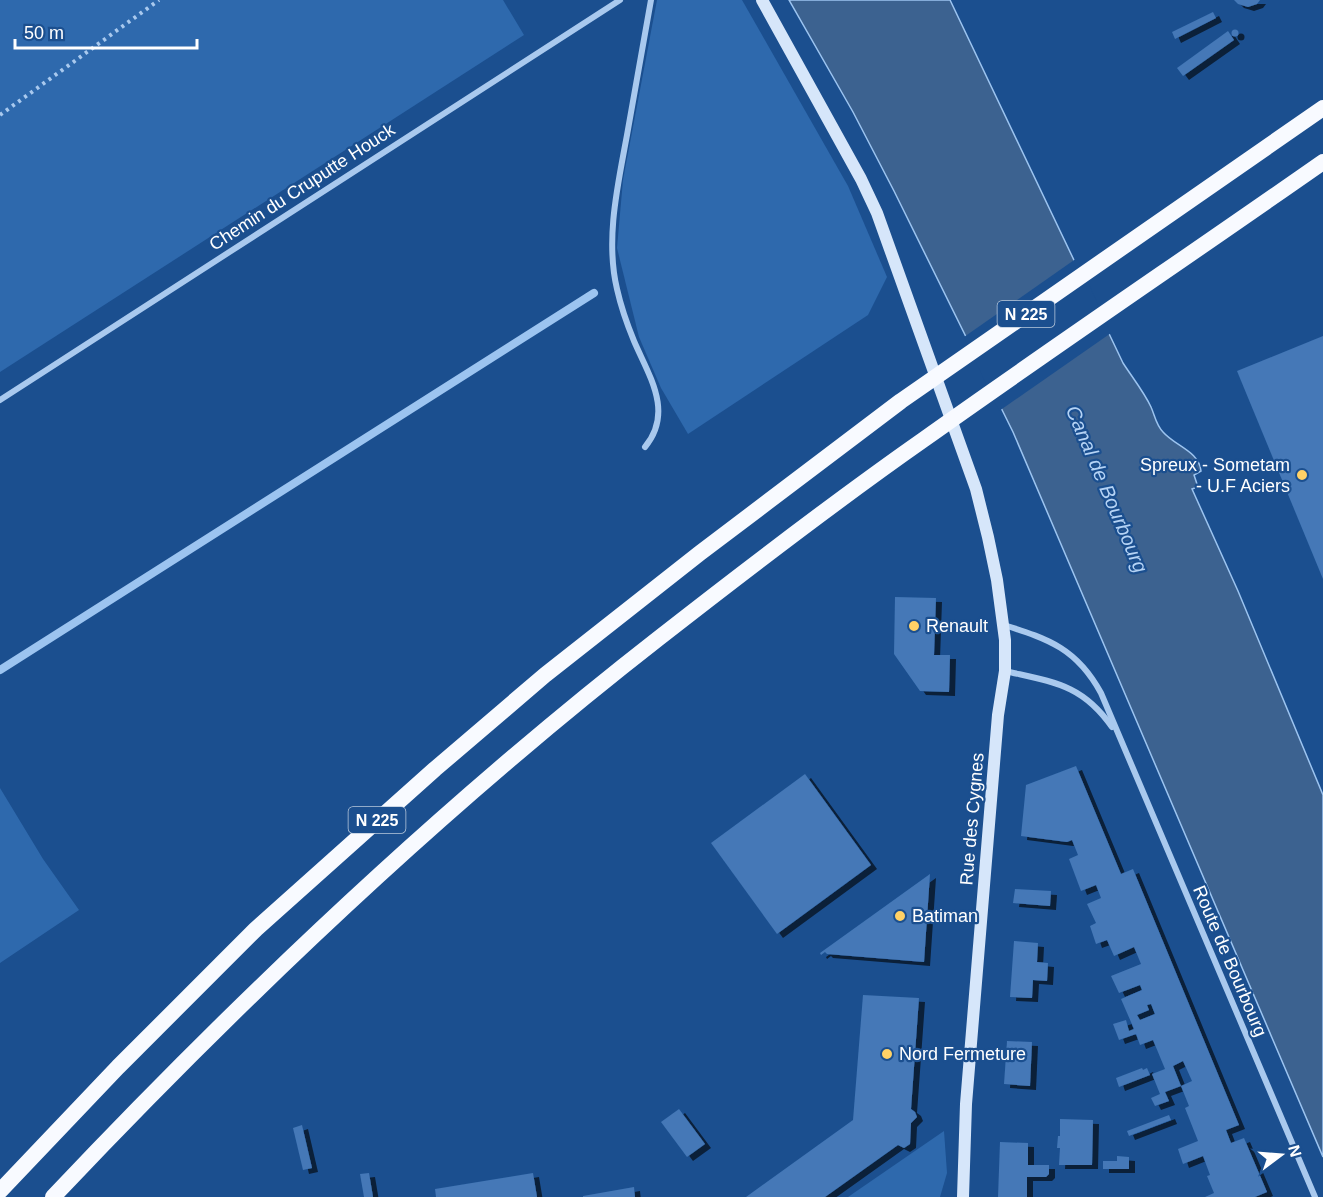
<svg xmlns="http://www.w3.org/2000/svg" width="1323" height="1197" font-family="Helvetica,sans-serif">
	<defs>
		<filter id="shadow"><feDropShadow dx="6" dy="4" stdDeviation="0" flood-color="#0009"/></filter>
	</defs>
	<rect width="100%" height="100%" fill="#1b4f8f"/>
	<g fill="#2e69ad">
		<path d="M0,0h503l21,35 -524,337z"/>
		<path d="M657,0h85l106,186 39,91 -19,38 -180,119 -27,-46 -22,-51 -22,-89 6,-68z"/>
		<path d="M0,788l43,71 36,51 -79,53z"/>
		<path d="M944,1131l3,42 -7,24h-92z"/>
	</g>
	<path fill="#3c6290" stroke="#9cc4f0" stroke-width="1.5" d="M789,0h161l173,363c9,14 21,29 28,44 4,9 5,18 12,25 12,14 36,19 38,39l-7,4 4,12 -6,2 46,102 85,204v362l-310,-725 -119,-241 -41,-79z"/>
	<path fill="#1b4f8f" d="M1077,258l34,75 -112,78 -35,-74z"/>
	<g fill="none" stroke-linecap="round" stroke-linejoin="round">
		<path stroke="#9cc4f0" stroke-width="8" d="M0,670l594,-377"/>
	</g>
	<g fill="#4478b7" fill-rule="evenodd" filter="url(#shadow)">
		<path d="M1234,0h26l-3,4 -9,3 -10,-3z"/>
		<path d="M1213,12l3,6 -41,21 -3,-7z"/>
		<circle cx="1235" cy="33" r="3.5"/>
		<path d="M1228,31l6,9 -51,36 -6,-8z"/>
		<path d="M1323,336v243l-86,-208z"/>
		<path d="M895,597l41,1 -2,57h16l-1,37 -29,-1 -26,-37z"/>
		<path d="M1076,766l45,108 12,-5 106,256 -13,5 5,13 13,-5 23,54 -12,5h-50l9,-4 -7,-17 3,-1 -7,-19 -20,8 -5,-15 20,-8 -13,-33 4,-2 -8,-20 11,-5 -9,-20 -10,5 8,20 -16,6 4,9 -14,5 -4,-8 9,-4 -8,-20 13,-5 -12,-29 -13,5 -4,-11 -17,6 -6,-16 13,-4 3,11 5,-2 -13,-30 21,-9 -2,-5 -21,8 -8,-17 30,-12 -7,-17 -20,9 -7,-16 -11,4 -6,-18 6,-3 -9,-19 14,-6 -5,-13 -15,6 -12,-32 9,-4 -6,-15 -5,2 -46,-6 5,-51zM1151,1004l4,10 -15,6 -3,-5 12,-5 -2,-5z"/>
		<path d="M805,774l66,91 -94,69 -66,-91z"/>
		<path d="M930,874l-6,88 -97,-8 -2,-2 -4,3 -1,-2z"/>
		<path d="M1015,889l36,2 -1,15 -37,-3z"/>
		<path d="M1014,941l24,2 -1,19 11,1 -1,18 -14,-1 -1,18 -22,-1z"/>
		<path d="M863,995l56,3 -8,111 4,3 2,5 -6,6 -1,21 -6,4 -6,-3 -73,52h-79l107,-77z"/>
		<path d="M1007,1041l25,1 -2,44 -26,-2z"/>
		<path d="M1142,1068l1,2 4,-2 3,7 -31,12 -3,-9z"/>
		<path d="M679,1109l26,35 -18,13 -26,-35z"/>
		<path d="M1169,1115l2,5 -42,16 -2,-5z"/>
		<path d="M1060,1119l33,1 -1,45h-33l1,-17h-3l1,-12h2z"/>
		<path d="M302,1125l10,43 -9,2 -10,-42z"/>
		<path d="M1000,1142l28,1v22h21v9l-3,3h-19v20h-29z"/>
		<path d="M1117,1156l12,1v12h-26v-8h14z"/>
		<path d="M369,1173l4,24h-9l-4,-23z"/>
		<path d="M533,1173l4,24h-101l-1,-8z"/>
		<path d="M634,1187l1,10h-52v-1z"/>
	</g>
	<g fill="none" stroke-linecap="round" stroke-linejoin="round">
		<path stroke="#a9c9ee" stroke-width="4" stroke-dasharray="3 4.5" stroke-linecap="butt" d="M0,115l159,-115"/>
		<g stroke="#a9c9ee" stroke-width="6">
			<path d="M0,400l620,-400"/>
			<path d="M645,447c29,-35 4,-71 -11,-106 -7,-17 -13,-34 -17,-52 -12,-50 1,-105 10,-154 8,-45 16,-90 24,-135"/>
			<path d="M1004,625c45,14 73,24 97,68l214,504"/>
			<path d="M1005,671c48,11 77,13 107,56"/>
		</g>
		<path stroke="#d6e6fa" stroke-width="12" d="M762,0l99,179 16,34 99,276 12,48 9,43 8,60v31l-7,44 -32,389 -3,93"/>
		<g stroke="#f8faff" stroke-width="16">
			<path d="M0,1191l118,-124 138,-138 179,-160 110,-94 155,-122 201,-152 422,-293"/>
			<path d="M53,1197c189,-200 389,-390 606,-559 87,-68 174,-135 264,-198 132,-94 267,-185 400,-278"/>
		</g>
	</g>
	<g fill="#ffd166" stroke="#1b4f8f" stroke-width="2">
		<circle cx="1302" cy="475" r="6"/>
		<circle cx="914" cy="626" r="6"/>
		<circle cx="900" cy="916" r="6"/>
		<circle cx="887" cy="1054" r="6"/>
	</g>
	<g text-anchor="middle" stroke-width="4.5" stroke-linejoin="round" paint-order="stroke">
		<g fill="#1b4f8f" stroke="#bbcadd" stroke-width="1.5">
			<rect x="997.5" y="301" width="57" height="26" rx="4.5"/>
			<rect x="348.5" y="807" width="57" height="26" rx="4.5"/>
		</g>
		<g font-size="16" font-weight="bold" fill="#fff">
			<text x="1026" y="320">N 225</text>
			<text x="377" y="826">N 225</text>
		</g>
		<g font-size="18" fill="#fff" stroke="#1b4f8f">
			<text transform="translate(302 187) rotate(-33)" y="6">Chemin du Cruputte Houck</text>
			<text transform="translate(972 819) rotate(-85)" y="6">Rue des Cygnes</text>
			<text transform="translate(1230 961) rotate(67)" y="6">Route de Bourbourg</text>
		</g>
		<g font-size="18" fill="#fff" stroke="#1b4f8f" text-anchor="start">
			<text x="1290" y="471" text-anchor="end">Spreux - Sometam<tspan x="1290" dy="21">- U.F Aciers</tspan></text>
			<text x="926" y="632">Renault</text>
			<text x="912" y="922">Batiman</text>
			<text x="899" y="1060">Nord Fermeture</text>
		</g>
		<g font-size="20" font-style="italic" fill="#b5d3f5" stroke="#1b4f8f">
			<text transform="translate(1107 489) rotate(67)" y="7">Canal de Bourbourg</text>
		</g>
	</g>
	<g transform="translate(1281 1155) rotate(74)" stroke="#1b4f8f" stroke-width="4.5" paint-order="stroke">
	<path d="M0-4.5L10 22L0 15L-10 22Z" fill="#ffffff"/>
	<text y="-9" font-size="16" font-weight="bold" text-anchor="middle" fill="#ffffff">N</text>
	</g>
	<path d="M15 39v9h182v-9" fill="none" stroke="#ffffff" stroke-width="3"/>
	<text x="24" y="39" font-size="18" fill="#ffffff" stroke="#1b4f8f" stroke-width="4.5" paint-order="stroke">50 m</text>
</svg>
